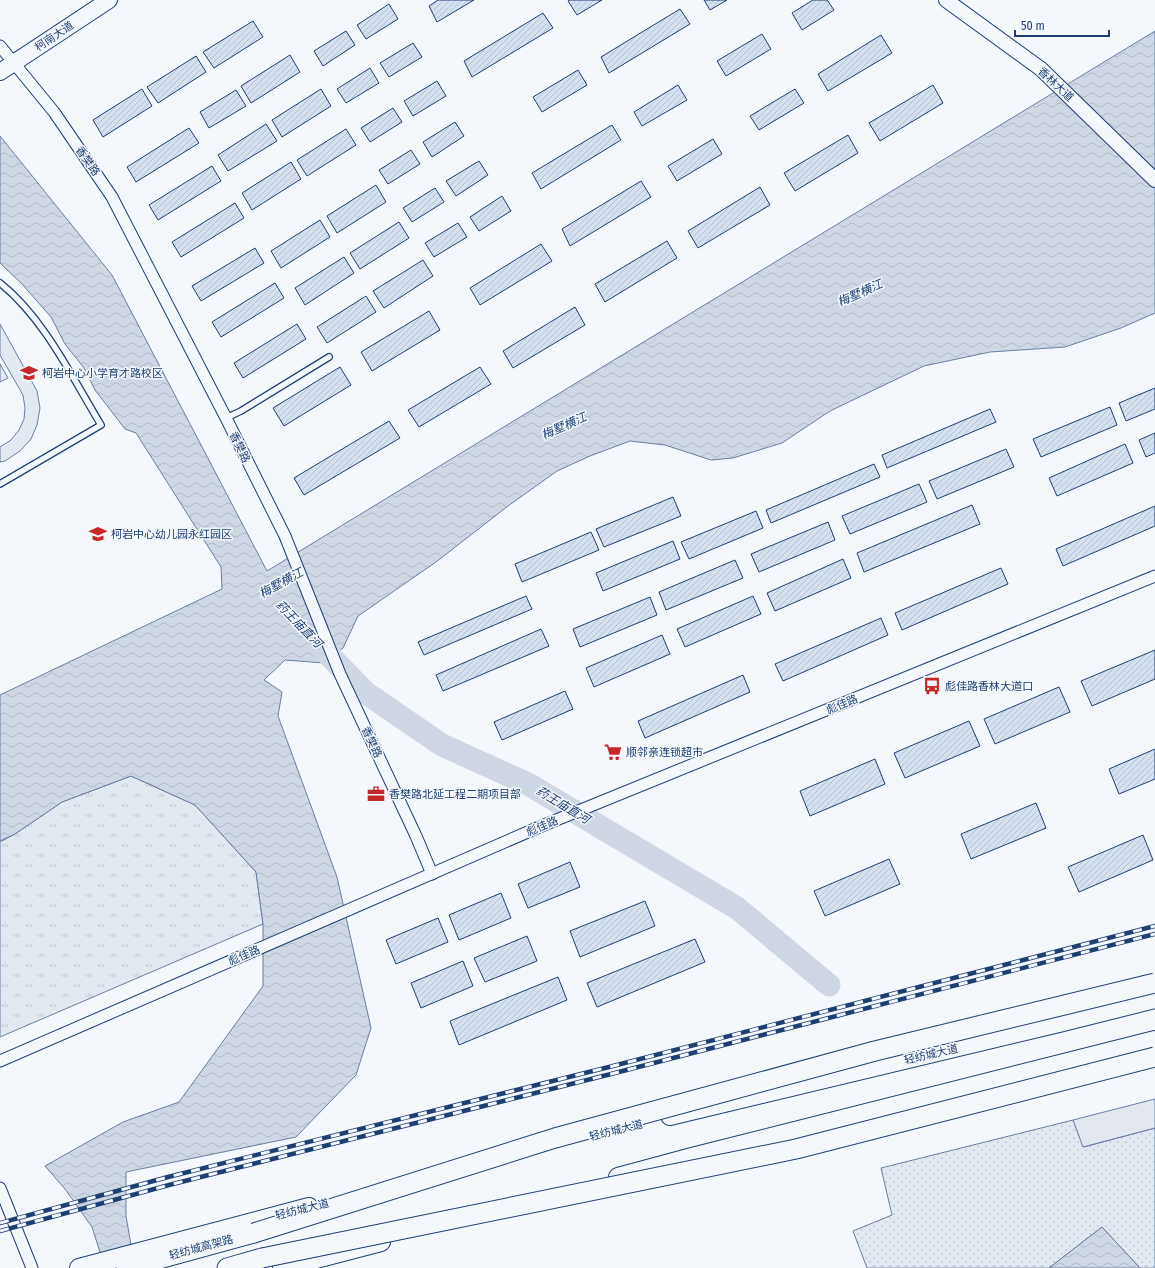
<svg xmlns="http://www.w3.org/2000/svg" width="1155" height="1268" font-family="'Fira Sans Condensed','Noto Sans SC',sans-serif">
	<defs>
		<pattern id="grass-tufts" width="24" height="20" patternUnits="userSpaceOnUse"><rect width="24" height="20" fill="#e3e9f0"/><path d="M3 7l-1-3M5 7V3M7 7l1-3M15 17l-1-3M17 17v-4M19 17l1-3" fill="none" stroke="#c2c9d1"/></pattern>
		<pattern id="park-dots" width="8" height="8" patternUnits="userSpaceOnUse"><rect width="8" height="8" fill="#e3e9f0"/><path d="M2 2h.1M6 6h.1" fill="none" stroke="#c2c9d1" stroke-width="1.8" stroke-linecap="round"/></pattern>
		<pattern id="water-waves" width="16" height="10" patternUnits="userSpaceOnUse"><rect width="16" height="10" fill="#cfd7e4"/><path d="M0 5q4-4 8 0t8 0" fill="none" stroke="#b1bac7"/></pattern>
		<pattern id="building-hatch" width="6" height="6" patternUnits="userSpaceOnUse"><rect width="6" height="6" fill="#d5e0f0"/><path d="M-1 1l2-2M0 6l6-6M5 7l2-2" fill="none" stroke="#b6c1d1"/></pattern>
	</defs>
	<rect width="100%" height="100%" fill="#f4f7fb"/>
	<path fill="url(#grass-tufts)" stroke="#687fa3" d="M131,776l64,29 61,67 7,52 -263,113v-195l15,-8 47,-32z"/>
	<path fill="url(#park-dots)" stroke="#687fa3" d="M1073,1120l11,27 71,-19v140h-15l-38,-41 -53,41h-182l-14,-37 39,-16 -11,-47z"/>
	<g fill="#e3e9f0" stroke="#687fa3">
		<path d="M0,324l37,67 3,17 -3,17 -6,14 -11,12 -15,10 -5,1v-15l11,-7 8,-10 5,-11 1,-11 -2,-13 -23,-40z"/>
		<path d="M0,364l8,14 -8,4z"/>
	</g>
	<path fill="#e3e8f0" stroke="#687fa3" d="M1155,1099v29l-72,19 -10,-27z"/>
	<g fill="url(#water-waves)" stroke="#687fa3">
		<path d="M1155,31v282l-34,15 -56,19 -75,5 -66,14 -94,45 -48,32 -49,15 -22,2 -46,-15 -35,-4 -40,15 -33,15 -49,35 -72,56 -78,54 -15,32 -19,15 -39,-3 -21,20 18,12 -4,24 59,161 34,151 -15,47 -60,62 -170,35v44l9,52h-30l-13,-41 -27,-38 -20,-23 78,-44 56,-20 84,-116v-62l-7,-52 -61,-67 -64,-29 -69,26 -47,32 -15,7v-146l222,-106 -1,-22 -85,-134 -11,-4 -30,-39 -11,-22 -19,-24 -14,-27 -29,-33 -22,-21v-127l112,139 155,296z"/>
		<path d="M1102,1227l38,41h-91z"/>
	</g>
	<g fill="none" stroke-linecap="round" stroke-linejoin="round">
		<path stroke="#cfd7e4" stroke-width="23" d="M322,648l44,45 76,52 86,39 209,124 92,77"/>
	</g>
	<g fill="url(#building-hatch)" stroke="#1d3f73">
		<path d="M438,0h36l-37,22 -8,-16z"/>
		<path d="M570,0h32l-25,15 -9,-14z"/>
		<path d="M704,0h23l-17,10z"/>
		<path d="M813,0h14l7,10 -32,20 -10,-17z"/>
		<path d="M389,4l9,15 -32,20 -9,-14z"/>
		<path d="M680,9l10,15 -81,49 -8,-16z"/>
		<path d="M543,13l10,15 -81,49 -8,-16z"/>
		<path d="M253,21l10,16 -49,31 -11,-16z"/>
		<path d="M346,31l9,14 -32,21 -9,-15z"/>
		<path d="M762,34l9,15 -45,27 -9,-15z"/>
		<path d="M881,35l11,18 -64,38 -10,-17z"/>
		<path d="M413,43l9,14 -33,20 -9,-14z"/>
		<path d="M290,55l10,17 -49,31 -10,-17z"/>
		<path d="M196,56l10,16 -48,31 -11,-16z"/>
		<path d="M370,68l9,15 -33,20 -9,-14z"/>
		<path d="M578,70l9,15 -45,27 -9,-15z"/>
		<path d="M437,81l9,15 -33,20 -9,-15z"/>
		<path d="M678,85l9,15 -45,26 -8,-14z"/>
		<path d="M933,85l10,18 -63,38 -11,-18z"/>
		<path d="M142,89l10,17 -49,31 -10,-17z"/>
		<path d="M321,89l10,17 -49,31 -10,-17z"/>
		<path d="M795,89l9,14 -45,27 -9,-14z"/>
		<path d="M236,90l10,16 -37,22 -9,-16z"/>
		<path d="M393,108l9,14 -32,20 -9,-14z"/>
		<path d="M455,122l9,14 -32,21 -9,-15z"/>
		<path d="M266,124l11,17 -49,30 -10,-16z"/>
		<path d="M612,125l9,15 -80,49 -9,-16z"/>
		<path d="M189,128l10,15 -63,39 -9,-15z"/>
		<path d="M346,129l10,16 -49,31 -10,-16z"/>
		<path d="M848,135l10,18 -63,38 -11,-18z"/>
		<path d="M713,139l9,15 -45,27 -9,-15z"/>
		<path d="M411,150l9,14 -32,20 -9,-14z"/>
		<path d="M479,161l9,14 -32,21 -10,-15z"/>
		<path d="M291,162l10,17 -49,31 -10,-17z"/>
		<path d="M212,166l9,15 -63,39 -9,-15z"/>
		<path d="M641,181l10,16 -81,49 -8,-17z"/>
		<path d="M376,185l10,17 -49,31 -10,-17z"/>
		<path d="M760,187l10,18 -72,43 -10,-17z"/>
		<path d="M435,188l9,14 -32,20 -9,-14z"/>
		<path d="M502,196l9,15 -32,20 -9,-14z"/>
		<path d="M235,203l9,15 -63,39 -9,-15z"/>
		<path d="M320,220l10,17 -49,31 -10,-17z"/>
		<path d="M399,222l10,16 -49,31 -10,-16z"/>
		<path d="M458,223l9,14 -33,20 -9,-14z"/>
		<path d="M667,241l10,17 -72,44 -10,-18z"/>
		<path d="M541,244l11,17 -72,44 -10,-17z"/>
		<path d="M255,248l9,15 -63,38 -9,-15z"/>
		<path d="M344,257l10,16 -49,32 -10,-17z"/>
		<path d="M423,260l10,16 -49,32 -11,-17z"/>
		<path d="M275,283l9,15 -63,39 -9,-15z"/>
		<path d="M366,296l10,16 -49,31 -10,-16z"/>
		<path d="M575,307l10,18 -72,43 -10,-17z"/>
		<path d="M429,311l11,19 -68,41 -11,-19z"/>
		<path d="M297,324l9,15 -63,39 -9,-15z"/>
		<path d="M340,367l11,18 -67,41 -11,-18z"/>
		<path d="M480,367l11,17 -72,43 -11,-17z"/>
		<path d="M1155,388v21l-29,12 -7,-18z"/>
		<path d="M1110,407l7,18 -76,32 -8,-18z"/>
		<path d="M990,409l6,13 -109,46 -5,-13z"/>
		<path d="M389,421l11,17 -96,57 -10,-17z"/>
		<path d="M1155,433v20l-9,4 -7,-17z"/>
		<path d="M1125,444l8,19 -76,33 -8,-18z"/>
		<path d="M1006,449l8,18 -77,32 -8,-18z"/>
		<path d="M874,464l6,13 -109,46 -5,-13z"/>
		<path d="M919,484l8,18 -77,32 -8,-18z"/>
		<path d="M673,497l8,19 -77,31 -8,-18z"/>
		<path d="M972,505l8,19 -116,48 -7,-19z"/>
		<path d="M1155,506v20l-92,40 -7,-17z"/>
		<path d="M756,511l7,17 -74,31 -8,-17z"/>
		<path d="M828,522l7,18 -76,32 -8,-18z"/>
		<path d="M591,532l8,18 -77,32 -7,-18z"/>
		<path d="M673,541l7,18 -77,32 -7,-18z"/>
		<path d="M843,559l8,19 -76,33 -8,-18z"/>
		<path d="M735,560l8,18 -77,32 -7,-18z"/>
		<path d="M1001,568l7,16 -106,46 -7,-17z"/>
		<path d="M526,596l6,13 -108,46 -6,-13z"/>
		<path d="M753,596l8,18 -76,33 -8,-18z"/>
		<path d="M650,597l7,18 -77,32 -7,-18z"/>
		<path d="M881,618l7,17 -105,46 -8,-17z"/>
		<path d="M541,629l8,17 -106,45 -7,-16z"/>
		<path d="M662,635l8,19 -76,33 -8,-19z"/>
		<path d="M1155,650v29l-63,27 -11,-25z"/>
		<path d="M743,675l7,17 -105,46 -7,-17z"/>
		<path d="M1059,687l11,25 -75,32 -11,-25z"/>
		<path d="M565,691l8,18 -71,31 -8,-18z"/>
		<path d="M969,721l11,25 -75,32 -11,-25z"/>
		<path d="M1155,749v30l-36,15 -10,-25z"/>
		<path d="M875,759l10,25 -75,32 -10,-25z"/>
		<path d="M1036,803l10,25 -75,31 -10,-25z"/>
		<path d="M1143,835l10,25 -74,32 -11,-25z"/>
		<path d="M889,859l11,25 -75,32 -11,-25z"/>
		<path d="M570,862l10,25 -52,21 -10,-24z"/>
		<path d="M501,893l10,25 -52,22 -10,-25z"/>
		<path d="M645,901l10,25 -75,31 -10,-26z"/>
		<path d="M438,918l10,24 -52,22 -10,-24z"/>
		<path d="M527,936l10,25 -52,21 -11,-24z"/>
		<path d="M695,939l10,23 -108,45 -10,-24z"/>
		<path d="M463,961l10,25 -52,22 -10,-25z"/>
		<path d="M558,977l9,23 -108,45 -9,-24z"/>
	</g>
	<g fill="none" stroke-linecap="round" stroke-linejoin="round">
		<g stroke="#1d3f73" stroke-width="8">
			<g id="service">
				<path d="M0,283c44,35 72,94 101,142l-101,59"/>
				<path d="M226,418l15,-7 88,-54"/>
			</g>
		</g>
		<g stroke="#1d3f73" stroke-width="13">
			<g id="minor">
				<path d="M0,46l54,66 58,85 114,221 59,118 55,138 76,162 16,38"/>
				<path d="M0,1061l544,-236 611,-249"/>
				<path d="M0,1188l32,80"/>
			</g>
		</g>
		<g stroke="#1d3f73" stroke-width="16">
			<path id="tertiary" d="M946,0l95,69 114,111"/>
		</g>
		<g stroke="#1d3f73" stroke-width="18">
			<path id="secondary" d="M0,72l109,-72"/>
		</g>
		<g stroke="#1d3f73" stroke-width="20">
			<g id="primary">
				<path d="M670,1116l389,-93 96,-24"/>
				<path d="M618,1177l74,-20 463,-117"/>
				<path d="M79,1268l230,-61"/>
				<path d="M282,1268l99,-26"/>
			</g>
		</g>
		<g stroke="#1d3f73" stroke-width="21">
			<g id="trunk">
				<path d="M126,1268l128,-35"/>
				<path d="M227,1268l35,-10"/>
			</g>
		</g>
		<use href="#service" stroke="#f4f7fb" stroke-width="5.5"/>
		<use href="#minor" stroke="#f4f7fb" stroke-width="11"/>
		<use href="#tertiary" stroke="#f4f7fb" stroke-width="14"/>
		<use href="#secondary" stroke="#f4f7fb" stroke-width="16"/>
		<use href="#primary" stroke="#f4f7fb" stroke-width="18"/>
		<use href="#trunk" stroke="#f4f7fb" stroke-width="19"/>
		<g stroke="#1d3f73" stroke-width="4.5">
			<g id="rail">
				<path d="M0,1223l168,-46 445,-111 542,-140"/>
				<path d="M0,1231l169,-46 442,-111 544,-140"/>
			</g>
		</g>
		<use href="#rail" stroke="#f4f7fb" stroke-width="3" stroke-dasharray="9" stroke-linecap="butt"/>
		<g stroke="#1d3f73" stroke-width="21" stroke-linecap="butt">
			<g id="trunk-bridge">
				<path d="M254,1233l301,-95 320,-87 280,-68"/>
				<path d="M262,1258l534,-109 359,-92"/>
			</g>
		</g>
		<use href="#trunk-bridge" stroke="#f4f7fb" stroke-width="19"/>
	</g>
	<defs>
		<g id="school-bare" transform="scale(1.38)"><path d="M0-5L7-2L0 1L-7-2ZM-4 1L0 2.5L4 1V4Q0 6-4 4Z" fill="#c62828" stroke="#f4f7fb" stroke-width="2.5" paint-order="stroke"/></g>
		<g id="bus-bare" transform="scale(1.38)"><path d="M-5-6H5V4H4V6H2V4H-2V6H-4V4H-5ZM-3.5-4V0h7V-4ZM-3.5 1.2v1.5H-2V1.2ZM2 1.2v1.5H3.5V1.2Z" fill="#c62828" stroke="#f4f7fb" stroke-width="2.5" paint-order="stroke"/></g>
		<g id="supermarket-bare" transform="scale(1.38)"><path d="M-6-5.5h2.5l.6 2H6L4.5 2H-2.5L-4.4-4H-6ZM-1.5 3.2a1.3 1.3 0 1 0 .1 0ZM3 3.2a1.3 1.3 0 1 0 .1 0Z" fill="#c62828" stroke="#f4f7fb" stroke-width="2.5" paint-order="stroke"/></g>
		<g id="office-bare" transform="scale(1.38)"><path d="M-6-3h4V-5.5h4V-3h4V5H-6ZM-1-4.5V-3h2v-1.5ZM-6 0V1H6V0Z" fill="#c62828" stroke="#f4f7fb" stroke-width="2.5" paint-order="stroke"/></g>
	</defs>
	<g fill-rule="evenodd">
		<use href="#school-bare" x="29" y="373"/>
		<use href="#school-bare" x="98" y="534"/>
		<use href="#bus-bare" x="932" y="686"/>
		<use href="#supermarket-bare" x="613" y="752"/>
		<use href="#office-bare" x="376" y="794"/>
	</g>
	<g text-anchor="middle" stroke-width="3" stroke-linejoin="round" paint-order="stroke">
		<g font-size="11" fill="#1d3f73" stroke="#f4f7fb">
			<text transform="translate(54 36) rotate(-34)" y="4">柯南大道</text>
			<text transform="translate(1056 84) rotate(43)" y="4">香林大道</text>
			<text transform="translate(88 161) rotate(55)" y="4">香樊路</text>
			<text transform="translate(240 447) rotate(64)" y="4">香樊路</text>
			<text transform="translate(842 704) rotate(-22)" y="4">彪佳路</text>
			<text transform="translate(372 742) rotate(65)" y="4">香樊路</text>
			<text transform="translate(542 826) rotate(-23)" y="4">彪佳路</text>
			<text transform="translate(244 955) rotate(-23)" y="4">彪佳路</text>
			<text transform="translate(931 1054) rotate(-13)" y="4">轻纺城大道</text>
			<text transform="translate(616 1130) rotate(-14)" y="4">轻纺城大道</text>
			<text transform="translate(302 1209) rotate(-14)" y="4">轻纺城大道</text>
			<text transform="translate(201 1247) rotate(-15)" y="4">轻纺城高架路</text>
		</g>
		<g font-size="11" fill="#1d3f73" stroke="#f4f7fb" text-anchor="start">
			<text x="42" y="377">柯岩中心小学育才路校区</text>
			<text x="111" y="538">柯岩中心幼儿园永红园区</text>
			<text x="945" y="690">彪佳路香林大道口</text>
			<text x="626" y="756">顺邻亲连锁超市</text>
			<text x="389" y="798">香樊路北延工程二期项目部</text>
		</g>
		<g font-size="12" font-style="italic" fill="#1d3f73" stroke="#f4f7fb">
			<text transform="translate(860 293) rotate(-24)" y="4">梅墅横江</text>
			<text transform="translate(564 426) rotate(-24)" y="4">梅墅横江</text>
			<text transform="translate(281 583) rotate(-29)" y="4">梅墅横江</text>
			<text transform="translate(299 624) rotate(46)" y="4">药王庙直河</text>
			<text transform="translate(563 805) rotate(31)" y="4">药王庙直河</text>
		</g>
	</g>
	<path d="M1015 30v6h94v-6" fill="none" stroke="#1d3f73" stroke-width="2"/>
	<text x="1021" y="30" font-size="12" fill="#1d3f73" stroke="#f4f7fb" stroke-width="3" paint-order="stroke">50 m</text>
</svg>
